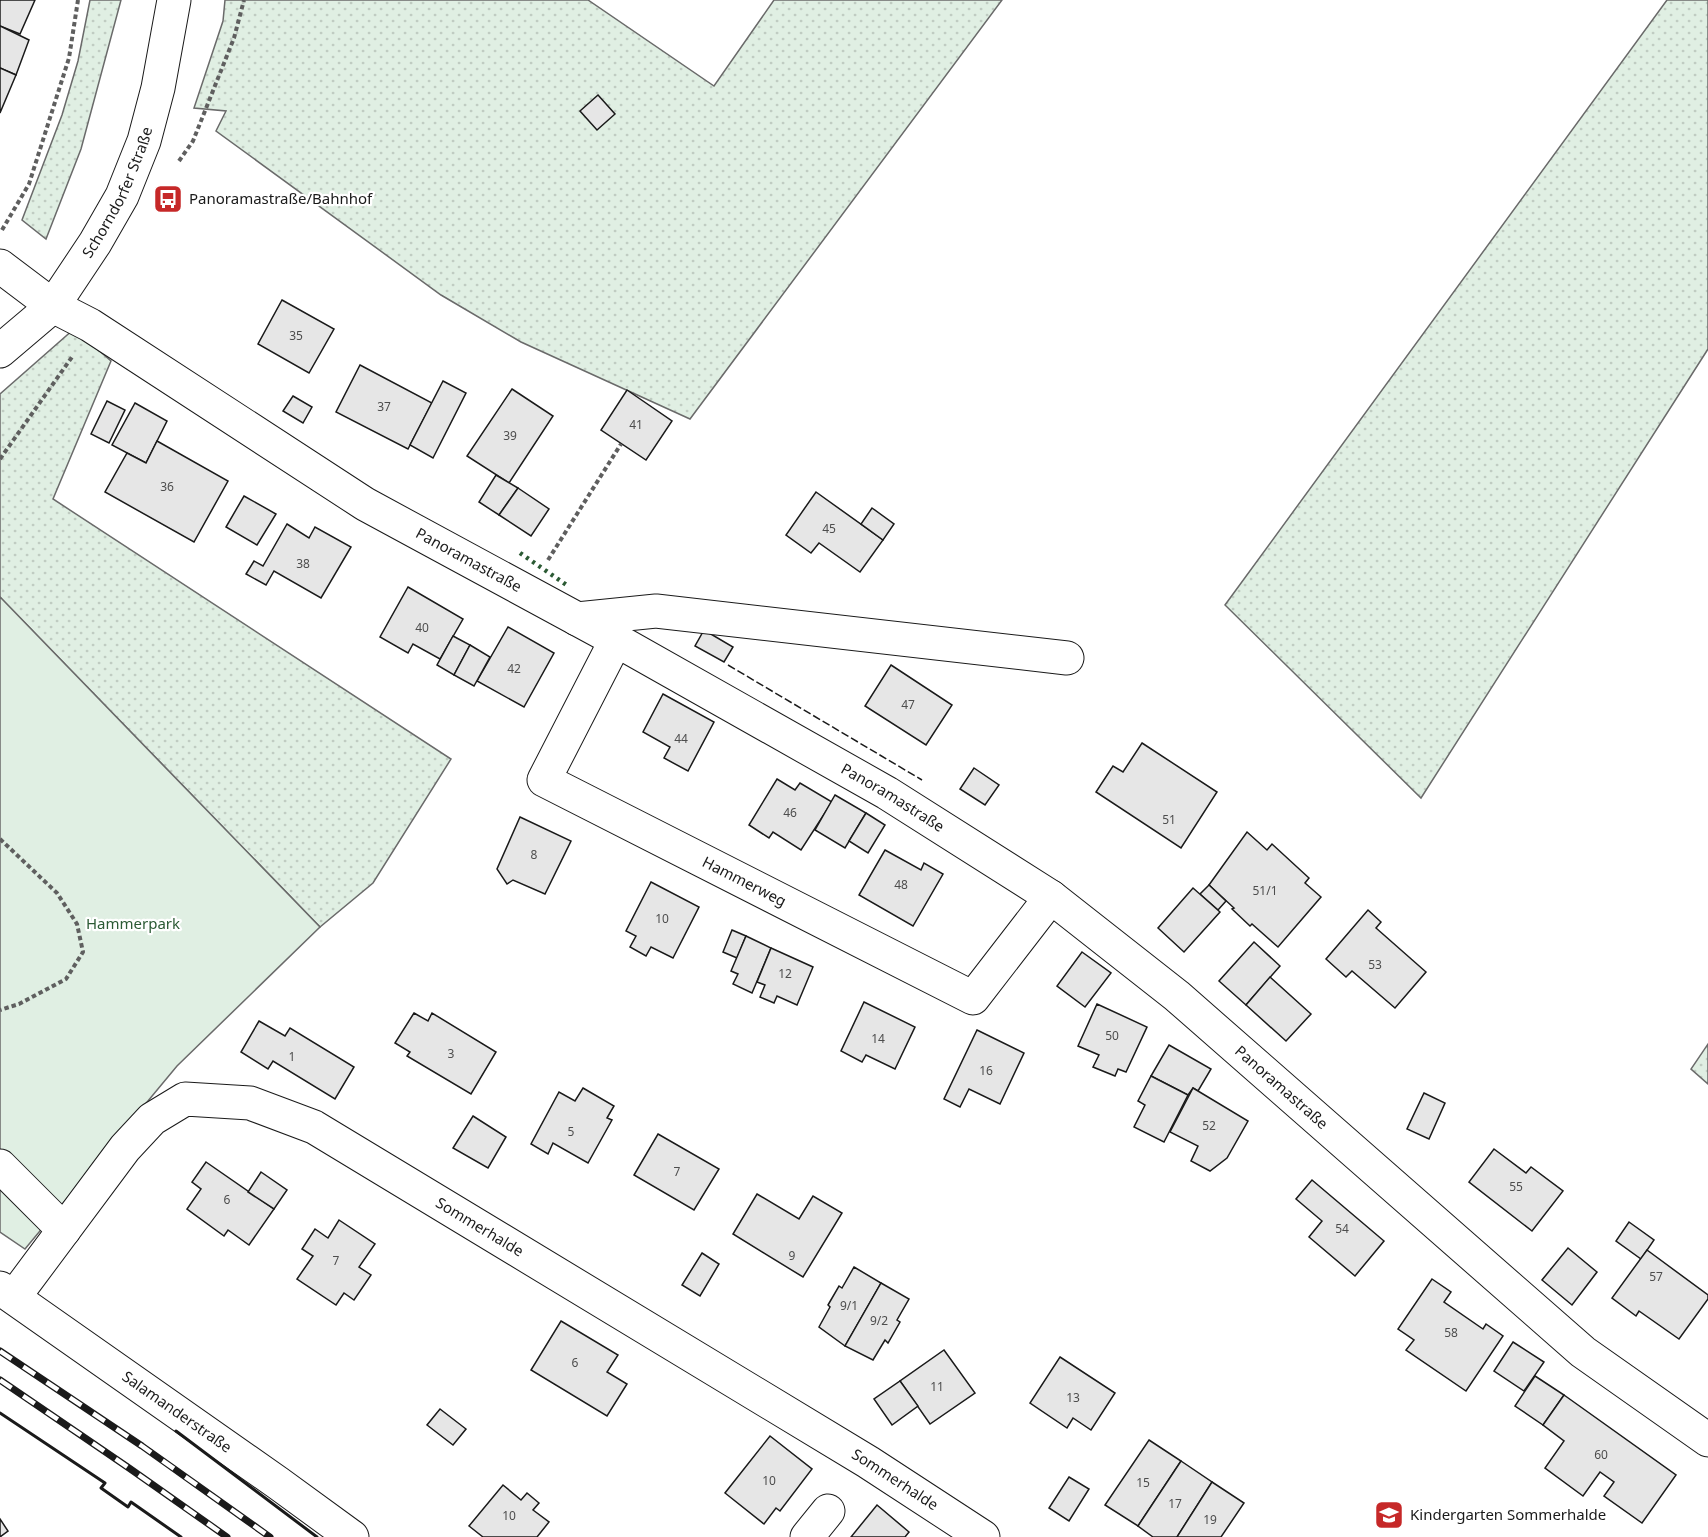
<svg xmlns="http://www.w3.org/2000/svg" width="1708" height="1537" font-family="'Noto Sans',sans-serif">
	<defs>
		<pattern id="grass-dots" width="8" height="8" patternUnits="userSpaceOnUse" patternTransform="scale(1.5)"><rect width="8" height="8" fill="#e0efe3"/><path d="M2 2h.1M6 6h.1" fill="none" stroke="#c0ccc2" stroke-width="1.8" stroke-linecap="round"/></pattern>
	</defs>
	<rect width="100%" height="100%" fill="#fff"/>
	<g fill="url(#grass-dots)" stroke="#6a6a6a" stroke-width="1.5">
		<path d="M90,0h31l-40,149 -35,90 -24,-19 40,-105 16,-54z"/>
		<path d="M225,0h363l126,86 60,-86h228l-312,419 -169,-77 -80,-47 -225,-164 10,-20 -32,-3 29,-87z"/>
		<path d="M1667,0h41v349l-287,449 -196,-193z"/>
		<path d="M74,329l37,32 -58,138 398,260 -78,124 -53,44 -320,-330v-203z"/>
		<path d="M1708,1044v40l-17,-15z"/>
	</g>
	<path fill="#e0efe3" stroke="#6a6a6a" stroke-width="1.5" d="M0,597l320,330 -143,139 -152,183 -25,-17z"/>
	<g fill="#e6e6e6" stroke="#1a1a1a" stroke-width="1.5">
		<path d="M0,0h35l-15,34 -20,-8z"/>
		<path d="M0,26l29,14 -13,35 -16,-7z"/>
		<path d="M0,68l16,7 -16,38z"/>
		<path d="M598,95l17,19 -18,16 -17,-19z"/>
		<path d="M282,300l52,29 -25,44 -51,-29z"/>
		<path d="M360,365l72,38 -24,46 -72,-37z"/>
		<path d="M443,381l23,12 -33,65 -23,-13z"/>
		<path d="M512,389l41,27 -44,67 -42,-27z"/>
		<path d="M627,390l45,31 -26,39 -45,-30z"/>
		<path d="M293,396l19,11 -9,16 -20,-12z"/>
		<path d="M107,401l18,9 -16,33 -18,-9z"/>
		<path d="M135,403l32,18 -21,42 -34,-18z"/>
		<path d="M157,441l71,40 -34,61 -89,-50 22,-39 19,10z"/>
		<path d="M496,475l22,13 -19,27 -20,-13z"/>
		<path d="M518,488l31,21 -18,27 -32,-21z"/>
		<path d="M816,492l67,48 -23,32 -41,-29 -8,10 -25,-18z"/>
		<path d="M244,496l32,18 -19,31 -31,-18z"/>
		<path d="M872,508l22,16 -11,16 -22,-16z"/>
		<path d="M287,524l22,14 6,-11 36,20 -30,51 -47,-27 -8,14 -20,-11 8,-13 9,5z"/>
		<path d="M408,587l55,32 -23,40 -27,-15 -5,9 -28,-16z"/>
		<path d="M508,627l46,26 -30,54 -47,-26z"/>
		<path d="M704,630l29,17 -9,15 -29,-16z"/>
		<path d="M453,636l17,9 -16,30 -17,-10z"/>
		<path d="M470,645l20,12 -16,29 -20,-11z"/>
		<path d="M891,665l61,40 -26,40 -61,-39z"/>
		<path d="M663,694l51,28 -26,49 -24,-13 6,-11 -27,-15z"/>
		<path d="M1142,743l75,49 -36,56 -85,-56 17,-26 10,6z"/>
		<path d="M974,768l25,17 -14,20 -25,-16z"/>
		<path d="M777,779l18,11 5,-7 32,19 -31,48 -28,-18 -4,6 -20,-13z"/>
		<path d="M835,795l31,18 -21,35 -30,-18z"/>
		<path d="M866,813l19,12 -17,28 -19,-12z"/>
		<path d="M520,817l51,24 -26,53 -32,-14 -6,4 -10,-15z"/>
		<path d="M1247,832l20,18 5,-6 37,34 -4,5 16,14 -43,50 -26,-23 -2,2 -18,-17 2,-1 -25,-23z"/>
		<path d="M885,850l36,20 3,-7 19,11 -30,52 -54,-31z"/>
		<path d="M651,882l48,25 -26,51 -22,-11 -5,9 -16,-9 6,-11 -10,-5z"/>
		<path d="M1209,885l17,16 -8,9 -18,-16z"/>
		<path d="M1193,888l27,24 -36,40 -26,-24z"/>
		<path d="M1368,910l13,12 -5,6 50,44 -31,36 -43,-37 -6,6 -20,-18z"/>
		<path d="M732,930l14,6 -9,22 -14,-6z"/>
		<path d="M746,936l25,12 -19,45 -19,-9 5,-10 -7,-3z"/>
		<path d="M1254,942l26,24 -34,39 -27,-24z"/>
		<path d="M771,948l42,19 -16,38 -20,-9 -3,7 -14,-6 5,-12 -8,-3z"/>
		<path d="M1082,952l29,21 -26,34 -28,-21z"/>
		<path d="M1270,977l41,37 -25,27 -40,-36z"/>
		<path d="M864,1002l51,25 -20,42 -29,-14 -4,7 -21,-11z"/>
		<path d="M1097,1004l50,23 -21,45 -8,-3 -3,7 -22,-9 6,-12 -21,-9z"/>
		<path d="M414,1013l14,8 4,-8 64,39 -25,42 -64,-38 3,-4 -15,-9z"/>
		<path d="M259,1021l26,15 5,-8 64,39 -19,32 -62,-38 -5,8 -27,-17z"/>
		<path d="M977,1030l47,23 -24,51 -31,-15 -9,18 -16,-8z"/>
		<path d="M1169,1045l42,24 -13,22 -5,-3 -5,7 -37,-19z"/>
		<path d="M1151,1076l37,19 -24,47 -30,-15 11,-22 -7,-4z"/>
		<path d="M583,1088l31,18 -7,12 5,2 -24,43 -35,-20 -5,11 -17,-10 28,-52 16,9z"/>
		<path d="M1193,1088l55,33 -21,37 -17,13 -19,-10 7,-15 -28,-14z"/>
		<path d="M1424,1093l21,10 -16,36 -22,-10z"/>
		<path d="M473,1116l33,21 -18,31 -35,-20z"/>
		<path d="M658,1134l61,35 -25,41 -60,-35z"/>
		<path d="M1494,1149l32,24 5,-6 32,24 -31,40 -63,-49z"/>
		<path d="M206,1162l68,47 -25,36 -21,-15 -4,6 -37,-27 14,-20 -9,-7z"/>
		<path d="M261,1172l26,18 -13,19 -26,-17z"/>
		<path d="M1312,1180l72,61 -29,35 -46,-39 13,-16 -26,-22z"/>
		<path d="M757,1194l42,25 14,-23 29,17 -39,64 -70,-43z"/>
		<path d="M339,1220l36,24 -16,23 12,8 -17,25 -10,-7 -8,12 -39,-26 16,-23 -11,-7 13,-20 13,9z"/>
		<path d="M1629,1222l25,18 -13,19 -25,-18z"/>
		<path d="M1568,1248l29,24 -25,33 -30,-25z"/>
		<path d="M1647,1250l61,45v4l-29,40 -40,-28 -3,5 -24,-18z"/>
		<path d="M702,1253l17,11 -19,32 -18,-11z"/>
		<path d="M854,1267l27,16 -36,63 -26,-19 11,-20 -2,-2 11,-19 3,2z"/>
		<path d="M1432,1279l19,13 -7,10 39,27 3,-5 17,12 -37,55 -60,-41 8,-10 -16,-11z"/>
		<path d="M881,1283l28,16 -12,21 3,2 -12,21 -3,-3 -12,20 -28,-14z"/>
		<path d="M561,1321l57,34 -11,17 20,12 -20,32 -76,-46z"/>
		<path d="M1513,1342l31,20 -20,29 -30,-20z"/>
		<path d="M944,1350l31,43 -45,31 -30,-43z"/>
		<path d="M1060,1357l55,36 -24,37 -18,-12 -6,10 -37,-25z"/>
		<path d="M1535,1376l29,19 -21,30 -28,-19z"/>
		<path d="M900,1381l18,25 -26,19 -18,-26z"/>
		<path d="M1564,1395l112,80 -34,48 -38,-27 10,-14 -14,-10 -17,24 -38,-28 19,-27 -21,-16z"/>
		<path d="M440,1409l26,20 -13,16 -26,-20z"/>
		<path d="M770,1436l42,33 -32,42 -4,-3 -12,16 -39,-31z"/>
		<path d="M1149,1440l32,21 -43,65 -33,-21z"/>
		<path d="M1181,1461l31,21 -35,55h-24l-15,-11z"/>
		<path d="M1069,1477l20,12 -20,32 -20,-13z"/>
		<path d="M1212,1482l32,21 -23,34h-44z"/>
		<path d="M503,1485l18,15 6,-7 12,10 -6,7 16,12 -12,15h-54l-14,-11z"/>
		<path d="M877,1505l32,27 -4,5h-54z"/>
		<path d="M0,1519l8,12 -8,6z"/>
	</g>
	<g fill="none" stroke-linecap="round" stroke-linejoin="round">
		<g stroke="#1a1a1a" stroke-width="35">
			<g id="minor">
				<path id="s1" d="M0,266l53,40 37,19 275,179 251,136 271,153 164,104 126,99 406,356 125,88"/>
				<path id="s2" d="M0,351l53,-45 42,-63 27,-47 22,-55 14,-53 16,-88"/>
				<path d="M577,619l79,-8 411,47"/>
				<path id="s3" d="M616,640l-72,140 429,218 78,-101"/>
				<path d="M0,1166l64,64"/>
				<path id="s4" d="M0,1288l278,195 74,54"/>
				<path id="s5" d="M14,1297l111,-149 27,-29 33,-20 65,4 64,24 554,335 115,75"/>
				<path d="M807,1537l21,-26"/>
			</g>
		</g>
		<g stroke="#5f5f5f" stroke-width="4" stroke-dasharray="4.5 3" stroke-linecap="butt">
			<path d="M179,161l14,-20 41,-103 10,-38"/>
			<path d="M2,230l27,-46 40,-126 9,-58"/>
			<path d="M0,459l72,-102"/>
			<path d="M548,560l73,-116"/>
			<path d="M0,839l57,54 20,31 6,28 -17,27 -47,25 -19,6"/>
		</g>
		<use href="#minor" stroke="#fff" stroke-width="33"/>
		<g stroke="#1a1a1a" stroke-width="7">
			<g id="rail">
				<path d="M0,1351l142,95 128,91"/>
				<path d="M0,1380l129,88 98,69"/>
			</g>
		</g>
		<use href="#rail" stroke="#fff" stroke-width="4.5" stroke-dasharray="14" stroke-linecap="butt"/>
		<path stroke="#2b5a34" stroke-width="4.5" stroke-dasharray="3 4.5" stroke-linecap="butt" d="M520,553l48,33"/>
		<path stroke="#1a1a1a" stroke-width="1.5" stroke-dasharray="8 3" stroke-linecap="butt" d="M728,665l194,115"/>
		<g stroke="#1a1a1a" stroke-width="3">
			<path d="M0,1413l105,70 -4,5 27,19 3,-5 50,35"/>
			<path d="M176,1431l141,106"/>
		</g>
	</g>
	<defs>
		<g id="bus-square" transform="scale(1.5)"><rect x="-9" y="-9" width="18" height="18" rx="4" fill="#c62828" stroke="#fff"/><path d="M-5-6H5V4H4V6H2V4H-2V6H-4V4H-5ZM-3.5-4V0h7V-4ZM-3.5 1.2v1.5H-2V1.2ZM2 1.2v1.5H3.5V1.2Z" fill="#fff"/></g>
		<g id="school-square" transform="scale(1.5)"><rect x="-9" y="-9" width="18" height="18" rx="4" fill="#c62828" stroke="#fff"/><path d="M0-5L7-2L0 1L-7-2ZM-4 1L0 2.5L4 1V4Q0 6-4 4Z" fill="#fff"/></g>
	</defs>
	<g fill-rule="evenodd">
		<use href="#bus-square" x="168" y="199"/>
		<use href="#school-square" x="1389" y="1515"/>
	</g>
	<g text-anchor="middle" stroke-width="4.5" stroke-linejoin="round" paint-order="stroke">
		<g font-size="12" fill="#4d4d4d">
			<text x="296" y="340">35</text>
			<text x="384" y="411">37</text>
			<text x="636" y="429">41</text>
			<text x="510" y="440">39</text>
			<text x="167" y="491">36</text>
			<text x="829" y="533">45</text>
			<text x="303" y="568">38</text>
			<text x="422" y="632">40</text>
			<text x="514" y="673">42</text>
			<text x="908" y="709">47</text>
			<text x="681" y="743">44</text>
			<text x="790" y="817">46</text>
			<text x="1169" y="824">51</text>
			<text x="534" y="859">8</text>
			<text x="901" y="889">48</text>
			<text x="1265" y="895">51/1</text>
			<text x="662" y="923">10</text>
			<text x="1375" y="969">53</text>
			<text x="785" y="978">12</text>
			<text x="1112" y="1040">50</text>
			<text x="878" y="1043">14</text>
			<text x="451" y="1058">3</text>
			<text x="292" y="1061">1</text>
			<text x="986" y="1075">16</text>
			<text x="1209" y="1130">52</text>
			<text x="571" y="1136">5</text>
			<text x="677" y="1176">7</text>
			<text x="1516" y="1191">55</text>
			<text x="227" y="1204">6</text>
			<text x="1342" y="1233">54</text>
			<text x="792" y="1260">9</text>
			<text x="336" y="1265">7</text>
			<text x="1656" y="1281">57</text>
			<text x="849" y="1310">9/1</text>
			<text x="879" y="1325">9/2</text>
			<text x="1451" y="1337">58</text>
			<text x="575" y="1367">6</text>
			<text x="937" y="1391">11</text>
			<text x="1073" y="1402">13</text>
			<text x="1601" y="1459">60</text>
			<text x="769" y="1485">10</text>
			<text x="1143" y="1487">15</text>
			<text x="1175" y="1508">17</text>
			<text x="509" y="1520">10</text>
			<text x="1210" y="1524">19</text>
		</g>
		<g font-size="15" fill="#1a1a1a" stroke="#fff">
			<text dy="5" stroke="none"><textPath href="#s2" startOffset="201">Schorndorfer Straße</textPath></text>
			<text dy="5" stroke="none"><textPath href="#s1" startOffset="554">Panoramastraße</textPath></text>
			<text dy="5" stroke="none"><textPath href="#s1" startOffset="1040">Panoramastraße</textPath></text>
			<text dy="5" stroke="none"><textPath href="#s3" startOffset="382">Hammerweg</textPath></text>
			<text dy="5" stroke="none"><textPath href="#s1" startOffset="1526">Panoramastraße</textPath></text>
			<text dy="5" stroke="none"><textPath href="#s5" startOffset="591">Sommerhalde</textPath></text>
			<text dy="5" stroke="none"><textPath href="#s4" startOffset="216">Salamanderstraße</textPath></text>
			<text dy="5" stroke="none"><textPath href="#s5" startOffset="1077">Sommerhalde</textPath></text>
		</g>
		<g font-size="15" fill="#1a1a1a" stroke="#fff" text-anchor="start">
			<text x="189" y="204">Panoramastraße/Bahnhof</text>
			<text x="1410" y="1520">Kindergarten Sommerhalde</text>
		</g>
		<g font-size="15" fill="#2b5a34" stroke="#fff">
			<text x="133" y="929">Hammerpark</text>
		</g>
	</g>
</svg>
